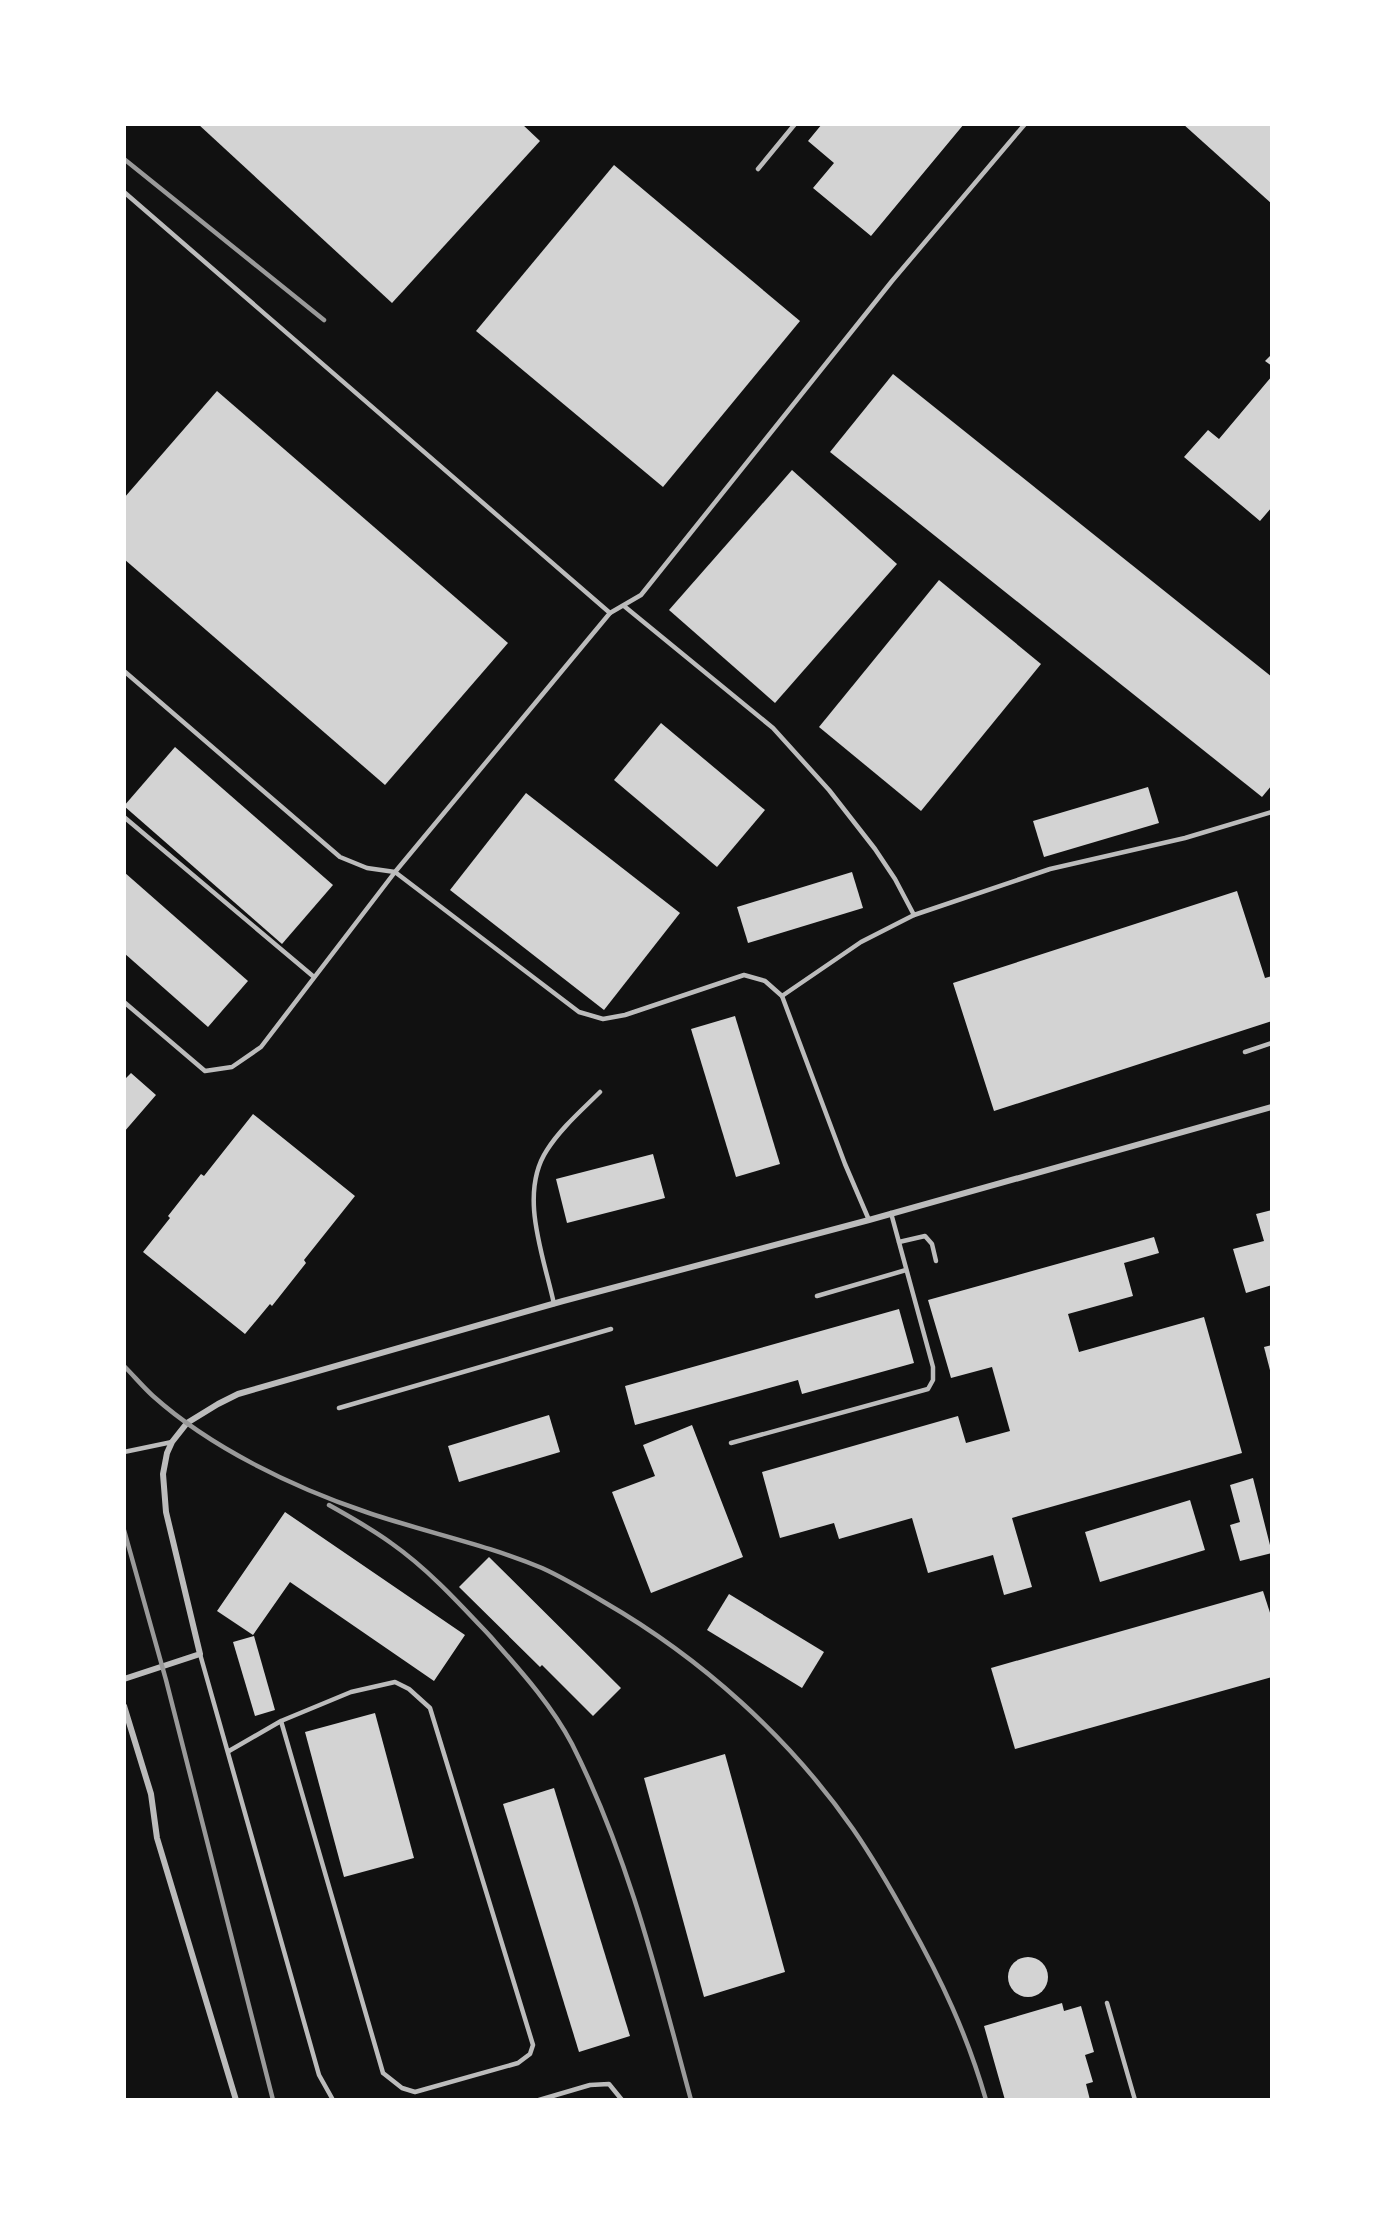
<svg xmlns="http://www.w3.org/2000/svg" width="1396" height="2224" font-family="Lato,sans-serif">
	<rect width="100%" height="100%" fill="#111"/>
	<g fill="#d3d3d3">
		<path d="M198,124h324l18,17 -148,162z"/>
		<path d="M822,124h142l-93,112 -58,-48 21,-25 -26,-22z"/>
		<path d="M1183,124h89v80z"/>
		<path d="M614,165l186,156 -137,166 -187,-156z"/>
		<path d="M1272,354v12l-7,-5z"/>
		<path d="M893,374l379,303v108l-10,12 -432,-345z"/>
		<path d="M1272,376v131l-12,14 -76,-64 24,-27 11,9z"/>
		<path d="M217,391l291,252 -123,142 -261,-226v-61z"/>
		<path d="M792,470l105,94 -122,139 -106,-93z"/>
		<path d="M939,580l102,84 -120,147 -102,-84z"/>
		<path d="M661,723l104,87 -48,57 -103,-87z"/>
		<path d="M175,747l158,138 -51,59 -158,-138z"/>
		<path d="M1148,787l11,36 -115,34 -11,-36z"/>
		<path d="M526,793l154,120 -76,97 -154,-120z"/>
		<path d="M124,872l124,109 -40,46 -84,-74z"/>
		<path d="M852,872l11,36 -115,35 -11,-36z"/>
		<path d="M1237,891l28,87 7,-2v45l-278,90 -41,-128z"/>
		<path d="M735,1016l45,148 -44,13 -45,-148z"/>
		<path d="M131,1073l25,22 -32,37v-55l2,1z"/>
		<path d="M253,1114l102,82 -51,64 2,3 -34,43 -2,-2 -25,30 -102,-82 27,-34 -2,-2 33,-42 3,2z"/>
		<path d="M653,1154l12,44 -98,25 -11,-44z"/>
		<path d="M1272,1210v75l-26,8 -13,-44 31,-8 -8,-27z"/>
		<path d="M1154,1237l5,16 -35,10 9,33 -65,18 11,38 125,-35 38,136 -230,65 20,69 -28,8 -11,-40 -65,18 -16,-55 -73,21 -5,-16 -54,15 -18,-66 196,-56 8,27 44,-12 -18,-64 -41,11 -23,-78z"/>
		<path d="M899,1309l15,54 -112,31 -4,-14 -163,45 -10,-39z"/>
		<path d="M1272,1345v29h-1l-7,-27z"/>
		<path d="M549,1415l11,37 -101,30 -11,-36z"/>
		<path d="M692,1425l51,132 -92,36 -39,-101 43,-16 -12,-31z"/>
		<path d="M1253,1478l19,75 -32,8 -10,-36 10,-3 -10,-37z"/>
		<path d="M1190,1500l15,50 -105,32 -15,-50z"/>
		<path d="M285,1512l180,123 -31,46 -144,-99 -37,53 -36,-24z"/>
		<path d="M489,1557l132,131 -28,28 -51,-51 -2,2 -81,-80z"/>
		<path d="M1263,1591l9,28v58l-257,72 -24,-81z"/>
		<path d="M729,1594l95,58 -22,36 -95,-58z"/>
		<path d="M254,1636l21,74 -20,6 -22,-74z"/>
		<path d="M375,1713l39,145 -70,19 -39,-145z"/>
		<path d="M725,1754l60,218 -81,25 -60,-219z"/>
		<path d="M554,1788l76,248 -51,16 -76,-248z"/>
		<circle cx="1028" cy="1977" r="20"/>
		<path d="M1062,2003l2,8 17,-5 13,46 -9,3 8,27 -7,2 4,16h-85l-21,-74z"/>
	</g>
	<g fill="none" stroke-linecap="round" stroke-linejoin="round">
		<g stroke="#bcbcbc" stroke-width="4.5">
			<path d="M758,169l37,-45"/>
			<path d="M124,192l486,421 -215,259 -134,175 -29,20 -27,4 -81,-69"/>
			<path d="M624,606l149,122 56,62 46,59 20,30 19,36"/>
			<path d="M610,613l31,-18 251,-314 133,-157"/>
			<path d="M124,671l216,186 27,11 28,4 184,140 24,7 22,-4 119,-40 21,6 17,15 63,168 24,56"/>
			<path d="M124,817l190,160"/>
			<path d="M782,996l79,-54 53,-27 136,-46 135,-31 87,-26"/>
			<path d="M1245,1052l27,-9"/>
			<path d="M899,1242l26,-6 7,8 4,17"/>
			<path d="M817,1296l89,-26"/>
			<path d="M554,1304c-10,-47 -36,-110 -7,-154 14,-22 35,-40 53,-58"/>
			<path d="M339,1408l272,-79"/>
			<path d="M731,1443l197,-54 5,-9v-13l-42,-154"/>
			<path d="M124,1452l48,-10"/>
			<path d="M200,1654l119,421 14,25"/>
			<path d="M229,1751l52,-30 70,-29 44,-10 14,7 21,19 103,337 -3,9 -12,9 -103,29 -13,-4 -19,-15 -102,-352"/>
			<path d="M1107,2003l28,97"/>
			<path d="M539,2100l51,-15 19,-1 13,16"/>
		</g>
		<g stroke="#bcbcbc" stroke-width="6">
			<path d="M124,1679l76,-25 -34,-142 -3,-38 4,-21 5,-11 15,-19 31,-19 20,-10 325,-93 306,-81 403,-113"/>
			<path d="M124,1706l27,88 6,44 79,262"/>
		</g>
		<g stroke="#9a9a9a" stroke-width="4.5">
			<path d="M124,159l200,161"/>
			<path d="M124,1366c10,10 19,21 29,30 58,52 140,91 213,116 58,20 119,32 176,56 22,10 42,22 62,34 97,56 185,135 249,227 20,29 38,60 55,91 33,59 59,114 78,180"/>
			<path d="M329,1505c21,12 43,24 62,38 37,26 68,60 99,93 29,33 61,68 82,108 57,113 86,234 119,356"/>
			<path d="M124,1530l42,150 107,420"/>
		</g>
	</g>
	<rect width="1396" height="2224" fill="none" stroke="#ffffff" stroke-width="252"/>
</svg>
